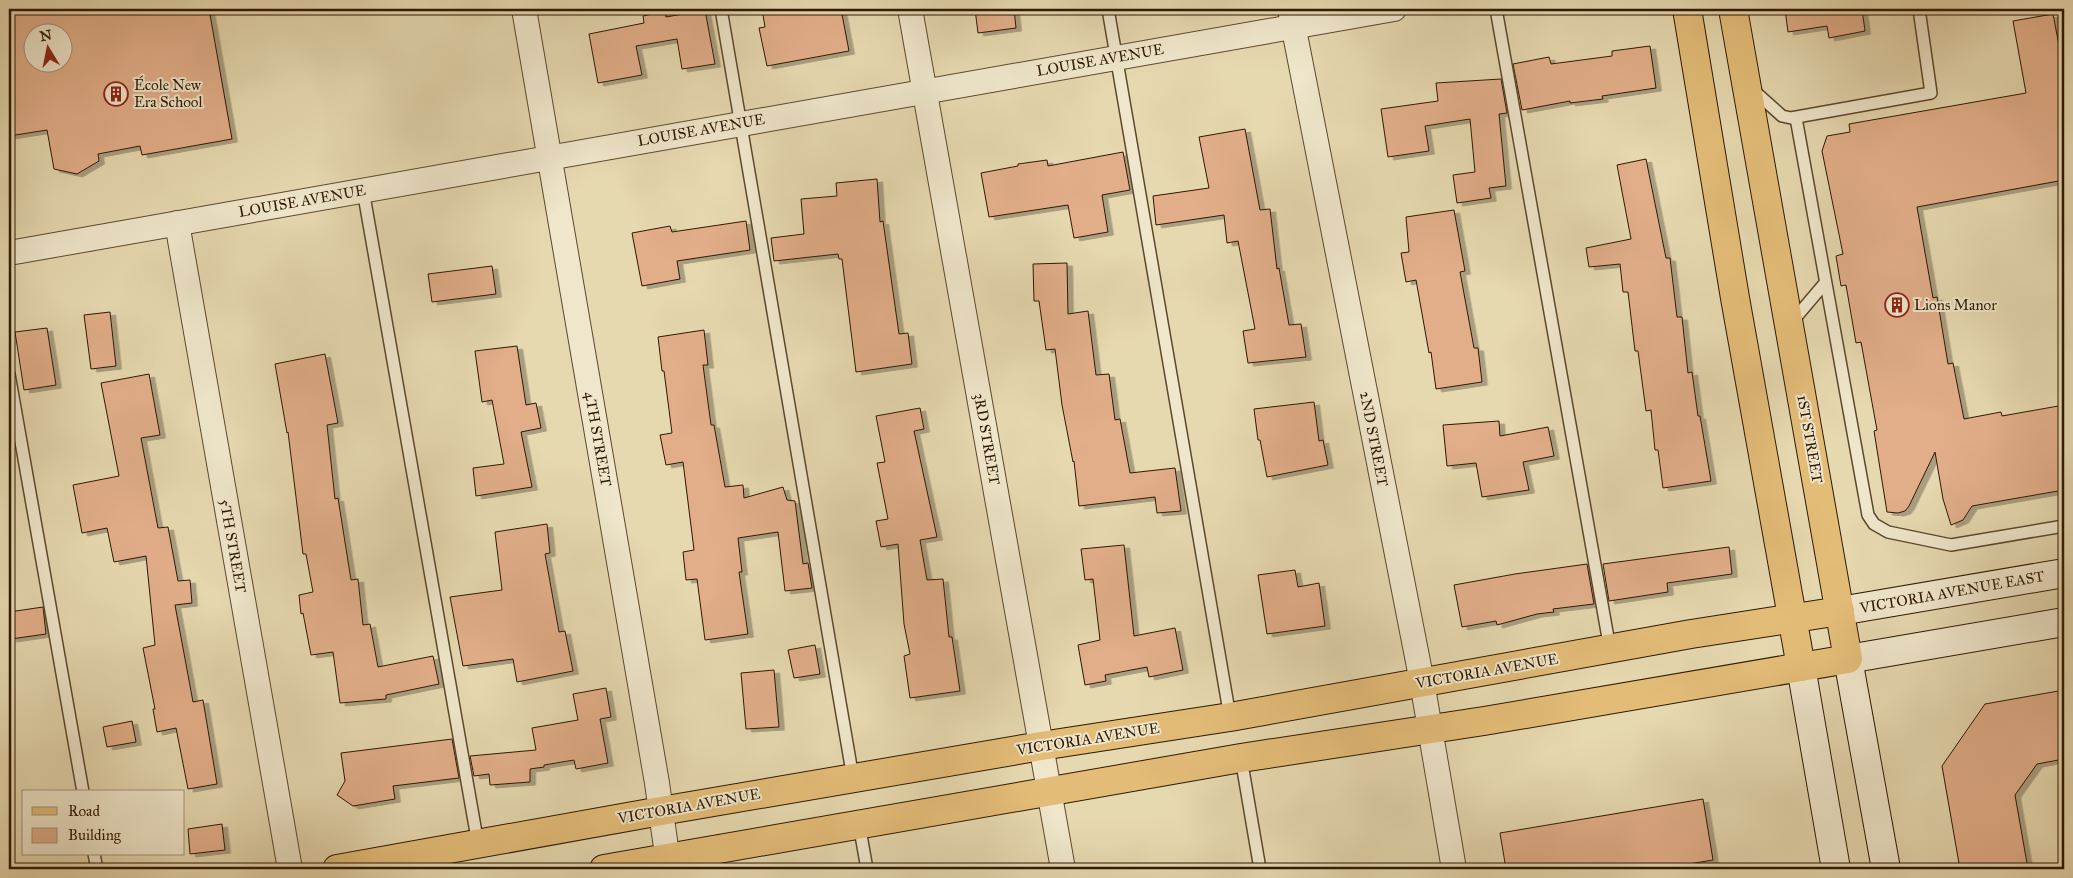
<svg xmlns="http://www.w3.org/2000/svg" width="2073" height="878" font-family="'IM FELL Great Primer',serif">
	<defs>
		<filter id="shadow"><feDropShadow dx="5.5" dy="3" stdDeviation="0" flood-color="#0004"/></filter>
	</defs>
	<rect width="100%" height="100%" fill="#e6d8af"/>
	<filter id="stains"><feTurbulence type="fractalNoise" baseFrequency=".004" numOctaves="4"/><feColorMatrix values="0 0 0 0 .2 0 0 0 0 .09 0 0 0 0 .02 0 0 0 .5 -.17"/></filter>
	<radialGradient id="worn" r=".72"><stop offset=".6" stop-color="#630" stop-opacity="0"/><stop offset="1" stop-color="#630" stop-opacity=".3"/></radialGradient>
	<g fill="#e1ae89" stroke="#2e1802" fill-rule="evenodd" filter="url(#shadow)">
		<path d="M9,9h200l23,130 -90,16 -2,-9 -42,8 1,7 -22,13 -23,-5 -7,-39 -38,6zM32,32h30v30h-30z"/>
		<path d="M762,9h79l8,42 -82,15 -8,-38 6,-1z"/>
		<path d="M975,9h39l2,19 -38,5z"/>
		<path d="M1785,9h77l3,22 -36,7 -2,-12 -39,6z"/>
		<path d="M705,10l10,54 -33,5 -5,-30 -41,7 6,29 -44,8 -9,-49 55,-11 -1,-7 22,-5 1,6z"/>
		<path d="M2053,14l11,58v108l-147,27 16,91 4,-1 11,67 5,-1 11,56 37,-7 1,4 62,-11v85l-92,16 -9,14 -12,5 -8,-26 -8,-47 -26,54 -4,5 -7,2 -11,-1 -13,-81 3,-1 -16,-88 -5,1 -10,-58 -5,1 -5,-30 7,-2 -21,-103 5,-15 23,-4 -1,-8 177,-31 -13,-72z"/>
		<path d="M1650,46l6,42 -54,8 1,3 -33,4v-2l-48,9 -9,-46 36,-7 2,7 61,-8v-5z"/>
		<path d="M1501,79l6,34 -8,1 7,72 -17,2 2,10 -34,5 -4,-28 22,-3 -5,-53 -45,7 4,25 -41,6 -7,-48 57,-8 -2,-18z"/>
		<path d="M1245,129l15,81 10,-1 7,60 2,-1 10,57 12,-1 5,33 -58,6 -5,-32 12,-2 -17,-88 -11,2 -3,-28 -68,10 -3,-29 56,-8 -10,-51z"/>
		<path d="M1123,152l7,38 -28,5 6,37 -34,6 -6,-33 -79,12 -8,-44 37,-7v-2l29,-4 1,6z"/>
		<path d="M1646,159l20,99h4l7,59h5l6,56 4,-1 6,44h2l11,65 -48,7 -5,-38h-3l-4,-40 -5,1 -8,-60h-3l-7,-59h-5l-3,-28 -31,3 -3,-19 45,-9 -14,-74z"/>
		<path d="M877,179l3,43 3,-1 16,113 9,-1 4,31 -56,8 -14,-113h-3l-1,-5 -64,7 -3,-23 33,-4 -3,-35 36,-3 -1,-13z"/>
		<path d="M1454,210l11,61 -5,1 14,76h4l4,34 -46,7 -5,-37 -2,1 -13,-73 -10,2 -5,-29 8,-1 -3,-35z"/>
		<path d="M746,221l4,29 -73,11 3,18 -38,7 -10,-53 38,-7 2,6z"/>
		<path d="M1067,263l1,51 20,-3 8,64 13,-1 6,46 5,-1 10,54 45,-5 6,43 -24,2 -2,-16 -76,9 -5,-45 -1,1 -11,-57 -7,-56 -9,1 -7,-49h-5l-1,-37z"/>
		<path d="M492,266l4,28 -64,8 -4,-28z"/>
		<path d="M110,312l6,54 -25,3 -7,-54z"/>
		<path d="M47,328l9,57 -32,5 -9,-58z"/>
		<path d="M704,330l4,35h-5l8,60h3l11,62 18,-2 1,13 39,-11 4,13 8,1 8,63 5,-1 4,25 -27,3 -7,-59 -40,6 4,34h-3l9,62 -43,6 -8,-61 -11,1 -3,-28 11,-2 -11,-88 -17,3 -6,-30 12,-2 -8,-62h-2l-4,-34z"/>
		<path d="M517,346l9,59 10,-2 5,25 -20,4 11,55 -56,9 -3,-28 31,-4 -12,-64 -10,2 -7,-51z"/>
		<path d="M325,354l13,69 -11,2 8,74 3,-1 13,82 7,-1 5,46 7,-1 8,43 55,-11 6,28 -53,11v4l-46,4 -7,-51 -22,3 -8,-42 -2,1 -2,-19 14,-3 -7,-38h-3l-15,-122 -1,1 -12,-69z"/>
		<path d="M149,374l11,61 -19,3 17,90 10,-1 10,54 12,-1 2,23 -17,2 18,97 10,-2 14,84 -29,5 -12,-61 -19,4 -4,-23h2l-12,-61 12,-3 -9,-89 -32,6 -7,-34 -25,5 -9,-48 46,-9 -18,-93z"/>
		<path d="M1314,402l5,39 4,-1 5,25 -61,12 -7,-37h-2l-4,-31z"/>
		<path d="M920,408l4,21 -10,2 23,106 -17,3 7,40 16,-1 6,58h3l8,54 -50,7 -6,-42 6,-2 -6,-30 -6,-80 -17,3 -5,-26 12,-2 -11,-56 8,-1 -9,-46z"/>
		<path d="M1499,421l1,15 48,-9 6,29 -31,6 6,28 -47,7 -6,-34 -29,3 -4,-41z"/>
		<path d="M547,524l3,29 -5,1 14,78 6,-1 8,40 -56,11 -4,-23 -50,7 -13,-69 52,-7 -7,-58z"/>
		<path d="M1124,545l10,91 41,-8 8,42 -34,7 -2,-10 -42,8 1,6 -21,4 -7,-40 22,-5 -7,-61 -8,1 -4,-31z"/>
		<path d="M1729,547l3,27 -65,9 1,9 -59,9 -6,-37z"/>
		<path d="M1587,564l7,40 -41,5 1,3 -17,2 -40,11 -1,-4 -34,6 -8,-42 61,-11z"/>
		<path d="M1295,570l3,17 21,-4 6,43 -58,8 -9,-59z"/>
		<path d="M43,607l3,27 -35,5 -2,-27z"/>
		<path d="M815,645l5,29 -26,4 -6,-28z"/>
		<path d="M774,670l5,57 -33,2 -5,-56z"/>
		<path d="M606,688l5,29 -11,2 8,44 -32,6 -2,-9 -30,5v2l-14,2v13l-40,3 -1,-11 -15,2 -4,-20 66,-6 -4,-22 46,-8 -5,-26z"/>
		<path d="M2064,690v69l-27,5 -22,31 13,74h-68l-18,-103 43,-62z"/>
		<path d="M132,721l4,21 -29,5 -4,-20z"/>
		<path d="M452,739l7,39 -66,8 2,13 -42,7 -16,-11 8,-14 -4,-28z"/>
		<path d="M1703,799l10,61 -54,9h-153l-6,-36z"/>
		<path d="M222,824l3,26 -35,4 -2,-25z"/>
	</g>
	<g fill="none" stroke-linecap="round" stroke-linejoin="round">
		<g stroke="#5c482d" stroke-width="14">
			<g id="lane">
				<path d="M721,9l132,769"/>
				<path d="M1108,9l122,708"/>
				<path d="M1496,9l114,640"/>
				<path d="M1753,90l29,26 9,2 140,-25 -12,-84"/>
				<path d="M1796,118l72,397 6,9 14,8 63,13 113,-19"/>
				<path d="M363,190l115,654"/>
				<path d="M1791,323l34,-40"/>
				<path d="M9,374l74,418"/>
				<path d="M1241,758l19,111"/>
				<path d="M859,824l8,45"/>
				<path d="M94,854l3,15"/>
			</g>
		</g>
		<g stroke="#5c482d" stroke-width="26">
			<g id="street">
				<path d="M524,9l133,774 12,86"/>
				<path d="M910,9l153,860"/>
				<path d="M1290,9l132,673 32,187"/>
				<path d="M177,223l113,646"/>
				<path d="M9,253l1385,-244"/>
			</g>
		</g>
		<g stroke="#2e1802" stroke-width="30">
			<g id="secondary">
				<path d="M1840,611l224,-38"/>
				<path d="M1801,667l35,202"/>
				<path d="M1886,869l-38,-210 216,-37"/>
			</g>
		</g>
		<g stroke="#2e1802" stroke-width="30">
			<g id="primary">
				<path d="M1687,9l48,289 66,369"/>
				<path d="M337,869l324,-58 380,-65 189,-29 461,-83 149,-23"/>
				<path d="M604,869l637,-111 243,-37 364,-62 -115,-650"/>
			</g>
		</g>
		<use href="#lane" stroke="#efe6cb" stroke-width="11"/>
		<use href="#street" stroke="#efe6cb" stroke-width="24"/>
		<use href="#secondary" stroke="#efe6cb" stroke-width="28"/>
		<use href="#primary" stroke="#e3bc78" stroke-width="28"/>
	</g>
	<defs>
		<g id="building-ring" transform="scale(1.25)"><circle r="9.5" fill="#efe6cb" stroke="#8f2418" stroke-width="1.5"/><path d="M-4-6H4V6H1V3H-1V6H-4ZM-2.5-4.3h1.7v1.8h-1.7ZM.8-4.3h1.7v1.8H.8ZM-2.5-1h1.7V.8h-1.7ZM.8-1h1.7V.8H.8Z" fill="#8f2418"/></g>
	</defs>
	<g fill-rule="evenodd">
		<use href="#building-ring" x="116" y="94"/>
		<use href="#building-ring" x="1897" y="305"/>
	</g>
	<g text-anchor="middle" stroke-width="4" stroke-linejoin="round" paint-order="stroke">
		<g font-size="15" fill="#2e1802" stroke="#efe6cb">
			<text transform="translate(1100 60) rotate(-10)" y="5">LOUISE AVENUE</text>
			<text transform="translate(701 130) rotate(-10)" y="5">LOUISE AVENUE</text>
			<text transform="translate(302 201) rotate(-10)" y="5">LOUISE AVENUE</text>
			<text transform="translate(598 439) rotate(80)" y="5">4TH STREET</text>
			<text transform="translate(987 439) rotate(80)" y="5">3RD STREET</text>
			<text transform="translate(1374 439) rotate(79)" y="5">2ND STREET</text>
			<text transform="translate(1810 439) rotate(80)" y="5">1ST STREET</text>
			<text transform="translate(233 546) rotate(80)" y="5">5TH STREET</text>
			<text transform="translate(1952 592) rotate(-10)" y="5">VICTORIA AVENUE EAST</text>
			<text transform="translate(1487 671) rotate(-10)" y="5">VICTORIA AVENUE</text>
			<text transform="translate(1088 739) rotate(-9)" y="5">VICTORIA AVENUE</text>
			<text transform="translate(689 806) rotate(-10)" y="5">VICTORIA AVENUE</text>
		</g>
		<g font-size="15" fill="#2e1802" stroke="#efe6cb" text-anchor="start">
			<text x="134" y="90">École New<tspan x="134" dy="17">Era School</tspan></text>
			<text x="1914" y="310">Lions Manor</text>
		</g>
	</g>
	<rect width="2073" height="878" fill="none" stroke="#e6d8af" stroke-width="30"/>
	<rect x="10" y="10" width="2053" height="858" fill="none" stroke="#2e1802" stroke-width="2.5"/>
	<rect x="15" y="15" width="2043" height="848" fill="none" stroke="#2e1802"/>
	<rect x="22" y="790" width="162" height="65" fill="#efe6cb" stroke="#a2947b"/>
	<rect x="32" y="807" width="25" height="8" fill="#e3bc78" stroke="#a2947b"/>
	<text x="68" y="816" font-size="15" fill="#2e1802">Road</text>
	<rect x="32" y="828" width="25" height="15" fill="#e1ae89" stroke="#a2947b"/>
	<text x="68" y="840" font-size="15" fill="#2e1802">Building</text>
	<g transform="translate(48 48) rotate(350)"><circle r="24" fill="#efe6cb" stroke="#a2947b"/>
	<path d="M0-4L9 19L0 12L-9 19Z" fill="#8f2418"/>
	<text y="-8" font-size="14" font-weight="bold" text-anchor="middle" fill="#2e1802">N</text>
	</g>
	<rect width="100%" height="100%" filter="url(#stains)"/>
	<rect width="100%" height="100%" fill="url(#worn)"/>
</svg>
